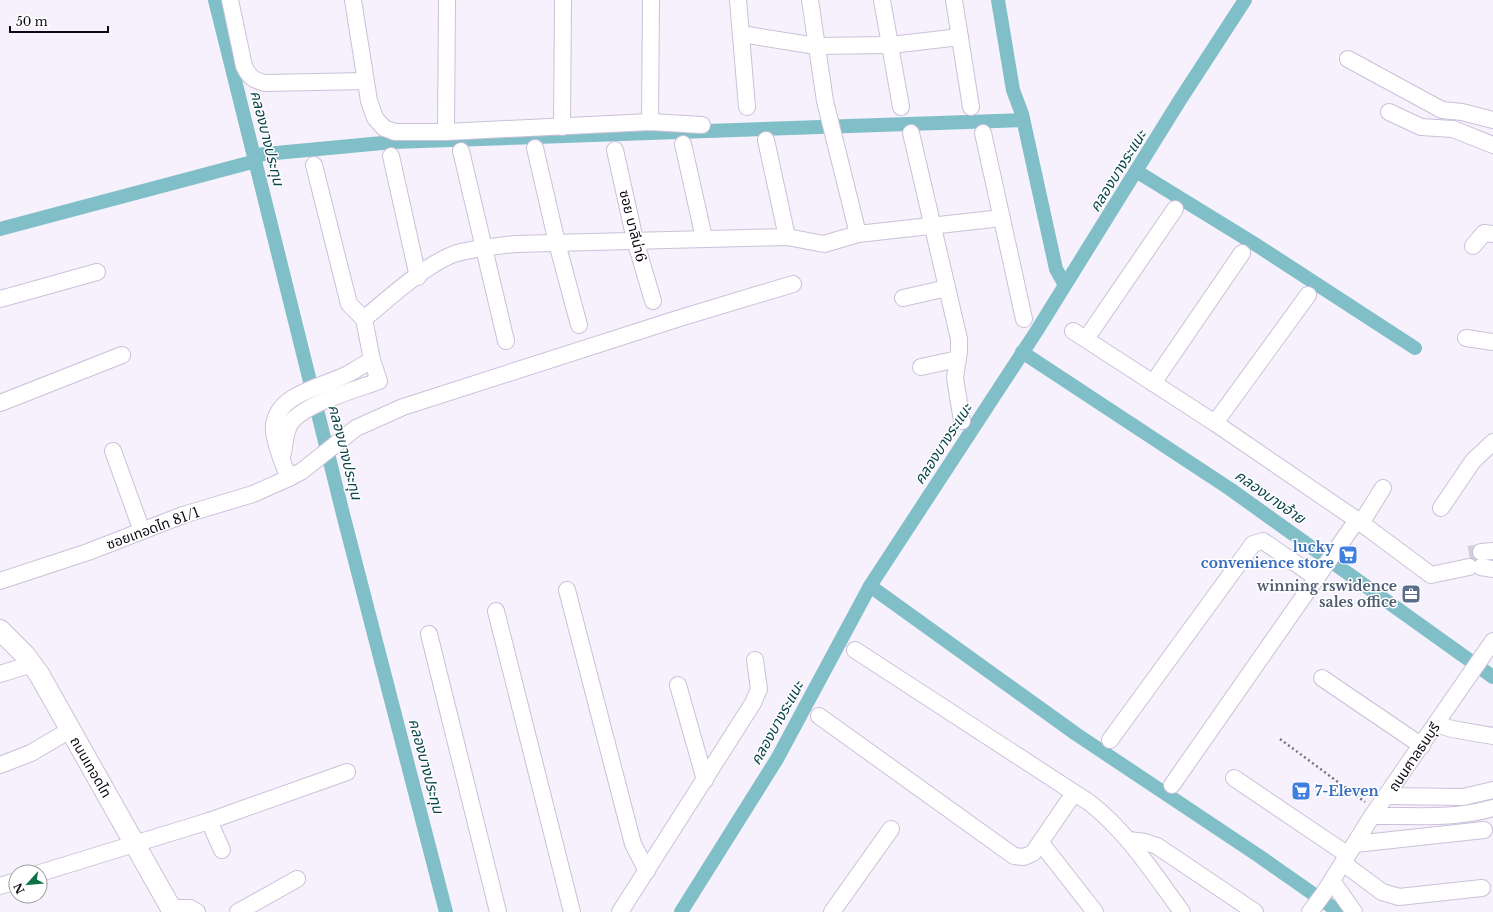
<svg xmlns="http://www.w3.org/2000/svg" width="1493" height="912" font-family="'Libre Baskerville','Noto Sans Thai',serif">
	<rect width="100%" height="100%" fill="#f6f1fc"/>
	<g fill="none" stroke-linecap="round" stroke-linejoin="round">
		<g stroke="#80bfc8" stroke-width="14">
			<path d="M215,0l129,518 102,394"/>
			<path d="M998,0l15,90 9,24 34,155 9,16"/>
			<path d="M254,155l139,-13 630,-22"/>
			<path d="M1136,171l122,75 157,102"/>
			<path d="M0,229l256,-68"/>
			<path d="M1022,352l208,137 263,188"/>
			<path d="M870,586l206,148 183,122 80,56"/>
			<path d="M681,912l96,-153 93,-173 166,-254 144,-232 65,-100"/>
		</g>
		<path stroke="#d3ced9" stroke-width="16" stroke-dasharray="16 8" stroke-linecap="butt" d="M1469,554l12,-2"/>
		<g stroke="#cbc0da" stroke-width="18">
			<g id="minor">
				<path d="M230,0l14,66c5,11 9,14 21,17l100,-2"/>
				<path d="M353,0l16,101 6,17 9,10 11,4h51l204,-10 52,3"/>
				<path d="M738,0l9,107"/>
				<path d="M810,0l15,101 33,133"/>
				<path d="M882,0l19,107"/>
				<path d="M954,0l17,107"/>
				<path d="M741,34l75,12 75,-1 69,-8"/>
				<path d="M1348,59l94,51 20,2 31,8"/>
				<path d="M1389,112l32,15 32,2 40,16"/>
				<path d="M650,122l1,-122"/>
				<path d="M562,127l1,-127"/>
				<path d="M446,132l1,-132"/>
				<path d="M911,133l48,206v12l-4,27 7,43"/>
				<path d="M983,133l41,186"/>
				<path d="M766,140l21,97"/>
				<path d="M683,144l21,94"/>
				<path d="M535,148l22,95 22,82"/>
				<path d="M615,150l20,90 18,61"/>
				<path d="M461,151l45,190"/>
				<path d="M391,156l27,121"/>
				<path d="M314,165l35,139 15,15"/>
				<path d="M1473,246l11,-13 9,1"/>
				<path d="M903,298l44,-10"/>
				<path d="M0,299l97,-27"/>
				<path d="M364,319c23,-20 65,-57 93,-66 19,-5 39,-7 58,-9l272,-7 37,7 34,-10 144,-16"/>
				<path d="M1073,331l142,92 142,97 74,55 38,-8"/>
				<path d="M1466,338l27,4"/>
				<path d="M1086,339l89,-130"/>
				<path d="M921,367l37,-8"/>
				<path d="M1153,383l89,-130"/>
				<path d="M0,403l122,-48"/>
				<path d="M1215,423l93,-128"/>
				<path d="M113,451l29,80"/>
				<path d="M283,453c2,-10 2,-24 9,-32 17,-19 63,-31 87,-40l-7,-21 -8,-41"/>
				<path d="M289,478l13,-7 54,-43 47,-21 277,-89 113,-34"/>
				<path d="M1441,508l32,-47 20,-19"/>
				<path d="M1361,523l22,-35"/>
				<path d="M1481,552l12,-1"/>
				<path d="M1481,567l12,2"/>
				<path d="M0,581l88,-29 95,-37 70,-21 36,-16c-5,-11 -17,-42 -15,-53 4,-32 51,-39 74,-51 9,-5 16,-10 24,-14"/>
				<path d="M567,590l66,254 14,27"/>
				<path d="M496,611l76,301"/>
				<path d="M429,634l69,278"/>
				<path d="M855,650l235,153c39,31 63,70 92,109"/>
				<path d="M0,674l32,-10"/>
				<path d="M1322,678l100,68"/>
				<path d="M678,685l27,95"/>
				<path d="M819,716l195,140 10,1 9,-4 41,-60"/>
				<path d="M1436,724l16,5 41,7"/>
				<path d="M1110,740l143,-196 10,-3 54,37"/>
				<path d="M0,765l31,-12 39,-23"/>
				<path d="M1234,778l114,77"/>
				<path d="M1172,785l185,-265"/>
				<path d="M1388,796l75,1 30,-7"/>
				<path d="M1372,816c40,-1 82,4 121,-8"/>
				<path d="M209,821l13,29"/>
				<path d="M1129,840l16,2 12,4 98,66"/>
				<path d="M1041,843l54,69"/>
				<path d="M1355,844l129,-14"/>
				<path d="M1343,863l39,29 17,5 83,-9"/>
				<path d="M40,873l169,-52 138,-49"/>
				<path d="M1332,881l22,31"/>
				<path d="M0,886l16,-5"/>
				<path d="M171,908h19l7,4"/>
				<path d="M238,912l59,-33"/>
				<path d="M620,912l133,-209 6,-14 -4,-29"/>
				<path d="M832,912l59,-83"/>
				<path d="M1310,912l14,-19 48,-77 121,-175"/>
			</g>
		</g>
		<g stroke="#cbc0da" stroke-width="22">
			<path id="major" d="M0,630l25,25 14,19 134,238"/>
		</g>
		<path stroke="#78747e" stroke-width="2.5" stroke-dasharray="2 3" stroke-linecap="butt" d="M1280,739l85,63"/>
		<use href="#minor" stroke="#fff" stroke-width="16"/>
		<use href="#major" stroke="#fff" stroke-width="20"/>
	</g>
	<defs>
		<g id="supermarket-square" transform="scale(1)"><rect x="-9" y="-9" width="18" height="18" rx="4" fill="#3f7fe0" stroke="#fff"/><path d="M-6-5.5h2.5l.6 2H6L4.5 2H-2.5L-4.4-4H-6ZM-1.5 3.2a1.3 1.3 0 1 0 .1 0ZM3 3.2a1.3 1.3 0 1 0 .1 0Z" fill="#fff"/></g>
		<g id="office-square" transform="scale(1)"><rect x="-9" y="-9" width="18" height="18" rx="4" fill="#5c6f8a" stroke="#fff"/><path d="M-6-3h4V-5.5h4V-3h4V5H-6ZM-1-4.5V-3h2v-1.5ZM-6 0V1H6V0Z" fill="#fff"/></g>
	</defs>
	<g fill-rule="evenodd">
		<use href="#supermarket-square" x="1348" y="555"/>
		<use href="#office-square" x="1411" y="594"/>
		<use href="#supermarket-square" x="1301" y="791"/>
	</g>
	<g text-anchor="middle" stroke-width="3" stroke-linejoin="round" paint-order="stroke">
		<g font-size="14" fill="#0d0912" stroke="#fff">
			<text transform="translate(633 226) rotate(76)" y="5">ซอย บาลีน่า6</text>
			<text transform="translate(153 528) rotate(-20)" y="5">ซอยเทอดไท 81/1</text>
			<text transform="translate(1414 757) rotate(-56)" y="5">ถนนศาลธนบุรี</text>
			<text transform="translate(91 767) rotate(60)" y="5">ถนนเทอดไท</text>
		</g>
		<g font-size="14" font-weight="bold" fill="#366cbe" stroke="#fff" text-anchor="end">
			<text x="1334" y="552">lucky<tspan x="1334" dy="16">convenience store</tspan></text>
			<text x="1315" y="796" text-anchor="start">7-Eleven</text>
		</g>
		<g font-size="14" font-weight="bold" fill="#4e5e75" stroke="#fff" text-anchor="end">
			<text x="1397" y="591">winning rswidence<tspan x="1397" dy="16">sales office</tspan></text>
		</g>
		<g font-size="15" font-style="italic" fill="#0c464d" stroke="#fff">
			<text transform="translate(267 138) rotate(76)" y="5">คลองบางประทุน</text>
			<text transform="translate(1118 171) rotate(-58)" y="5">คลองบางระแนะ</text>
			<text transform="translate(943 444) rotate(-57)" y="5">คลองบางระแนะ</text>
			<text transform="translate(345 452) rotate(76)" y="5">คลองบางประทุน</text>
			<text transform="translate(1270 497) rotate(35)" y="5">คลองบางอ้าย</text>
			<text transform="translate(777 723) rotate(-61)" y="5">คลองบางระแนะ</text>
			<text transform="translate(426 766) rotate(75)" y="5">คลองบางประทุน</text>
		</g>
	</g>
	<g transform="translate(28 884) rotate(243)"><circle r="19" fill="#ffffff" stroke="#9e9da0"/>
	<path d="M0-3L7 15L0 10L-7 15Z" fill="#0e7249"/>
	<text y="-6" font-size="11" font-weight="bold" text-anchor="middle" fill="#0d0912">N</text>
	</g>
	<path d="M10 26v6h98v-6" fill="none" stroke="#0d0912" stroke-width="2"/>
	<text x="16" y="26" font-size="12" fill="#0d0912" stroke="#ffffff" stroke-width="3" paint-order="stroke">50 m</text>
</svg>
